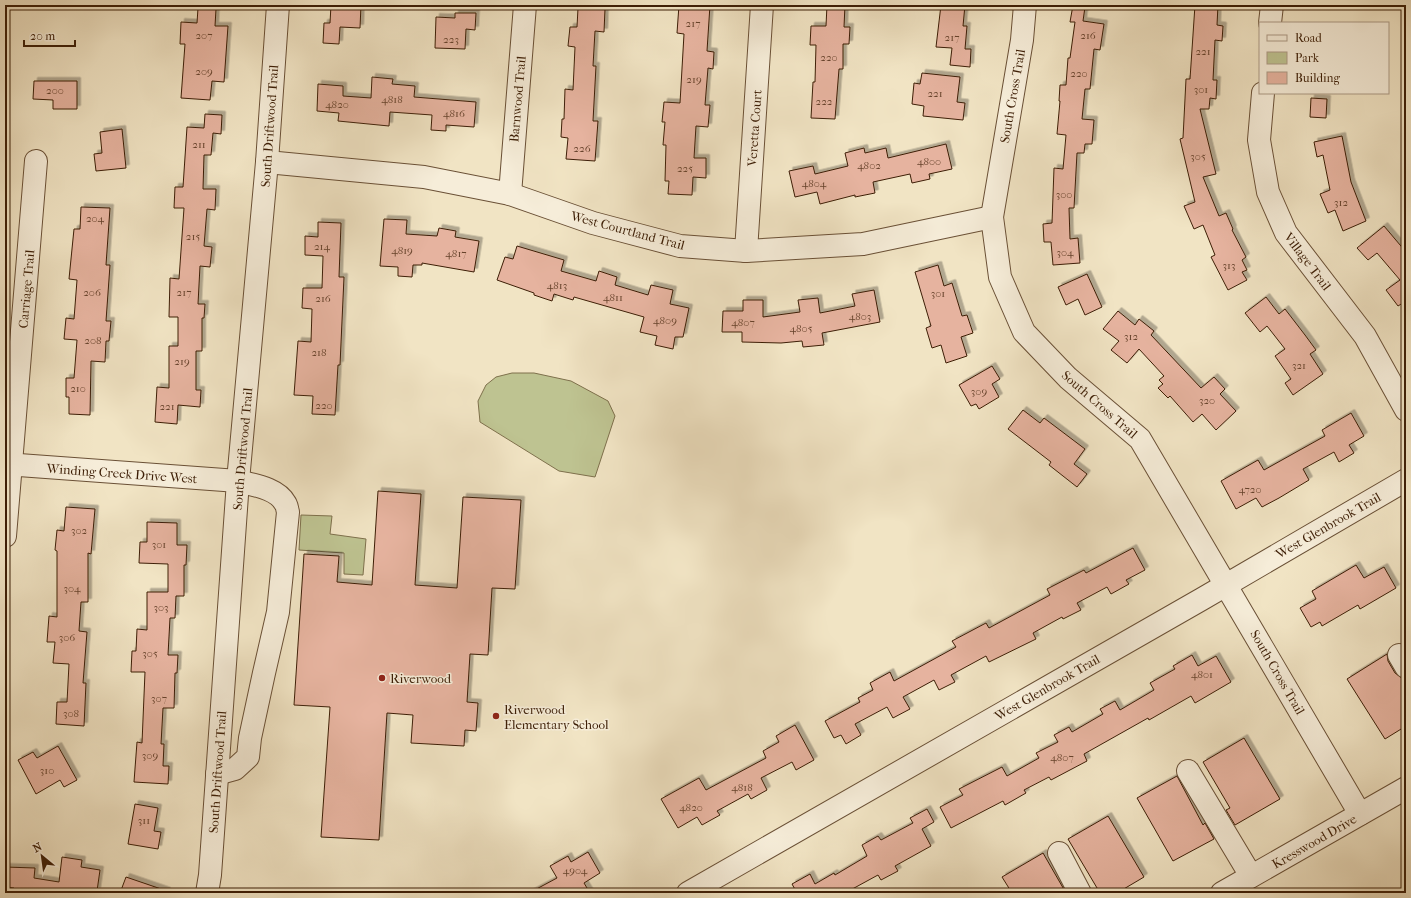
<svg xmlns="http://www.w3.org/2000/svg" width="1411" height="898" font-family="'IM FELL French Canon',serif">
	<defs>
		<filter id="shadow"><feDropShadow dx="3.5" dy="-3.5" stdDeviation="0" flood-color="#0004"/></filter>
	</defs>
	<rect width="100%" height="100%" fill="#f1e4c4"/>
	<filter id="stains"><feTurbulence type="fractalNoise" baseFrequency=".005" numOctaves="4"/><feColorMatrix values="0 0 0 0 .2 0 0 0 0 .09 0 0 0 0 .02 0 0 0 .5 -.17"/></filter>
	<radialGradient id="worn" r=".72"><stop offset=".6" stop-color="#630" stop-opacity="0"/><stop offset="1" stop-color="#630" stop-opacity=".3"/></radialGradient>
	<g fill="#bec391" stroke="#7e704c">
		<path d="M512,373h22l37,8 37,20 7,15 -20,61 -36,-6 -79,-49 -2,-21 8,-16 10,-8z"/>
		<path d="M301,515l31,1 -2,18 36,5 -3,36 -19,-1v-21l-45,-3z"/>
	</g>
	<g fill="#e6b39f" stroke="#3d1e06" filter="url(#shadow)">
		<path d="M331,5h30l-1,23 -20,-1 -1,17 -16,-1 1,-20h6z"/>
		<path d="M679,5h31l-3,46 7,1 -1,17 -5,-1 -3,37h5l-2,22 -12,-1 -2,32h12v20l-13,-1 -1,18 -24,-1 1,-13h-4l1,-36h-3l2,-23h-3l2,-20 16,1 4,-69 -7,-1z"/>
		<path d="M827,5h18l-1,22h6l-1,17h-6v25h-4l-4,50 -24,-1 2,-36h2l1,-37h-6l1,-19h15z"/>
		<path d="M941,5h24l-2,21h4l-2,23h6l-1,18 -20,-2 2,-17 -16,-1z"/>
		<path d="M1073,5l12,2 -2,14 21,3 -4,26 -6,-1 -4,40h-5l-3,30 12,1 -2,24h-7l-1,9h-7l-3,55h-5l1,31 8,-1 2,25 -27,2 -2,-23h-7l-1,-18 9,-1 2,-55 9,1 3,-34 -9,-1 3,-33h-1l1,-16h6l2,-27h2l5,-36h-5z"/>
		<path d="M1195,5h23l-1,20 6,1 -1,15 -7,-1 -2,40h4l-1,19 -6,-1 -1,11h-9l16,65 -13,3 16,39 7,-3 7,16 -1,1 14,27 -4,3 5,10 -5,2 5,8 -19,10 -17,-33 4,-2 -12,-30 -9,4 -10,-23 11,-4 -15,-63 3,-1 3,-59h4z"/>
		<path d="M198,8l18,1 -1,17h13l-4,56 -12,-1 -2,19 -29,-2 4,-54h-5l1,-22 16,1z"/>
		<path d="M578,8l27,1 -1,23 -9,-1 -2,35h3l-3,55h5l-3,40 -29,-2 2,-21 -7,-1 1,-18h2l1,-30 8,1 2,-43 -7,-1 2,-19h7z"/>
		<path d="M455,13h21l-1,17 -9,-1 -1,20 -30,-1 1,-31 19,1z"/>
		<path d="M922,73l38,4 -3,25 8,1 -2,17 -40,-4 1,-10 -12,-2 2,-21 6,1z"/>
		<path d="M372,77l21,2 -1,5 23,2 -1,11 62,5 -2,25 -28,-2v6l-15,-1 1,-15 -42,-3 -1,14 -51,-5 1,-8 -22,-2 1,-27 25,2v10l28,2z"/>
		<path d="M34,81h43v28h-24v-9l-20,-1z"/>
		<path d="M1311,98l16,1 -1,19 -16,-1z"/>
		<path d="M205,114l17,1 -1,19 -8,-1 -2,22h-7l-1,34h13l-1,21 -8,-1 -3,37 8,1 -2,20 -10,-1 -2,38h7l-1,14h-2v33h-6v39h5l-1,17 -22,-2 -1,19 -22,-2 2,-35 12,1v-42h9v-29h-9l1,-39 9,1 5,-71h-10l1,-21h8l4,-60 17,1z"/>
		<path d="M122,129l4,39 -30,3 -2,-17 8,-1 -2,-21z"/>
		<path d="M1342,136l9,46 15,39 -23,10 -8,-21 -7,3 -8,-19 10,-4 -7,-35 -6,2 -3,-15z"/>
		<path d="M946,144l6,25 -23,5 1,5 -18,4 -2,-9 -37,8 2,11 -20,4v-2l-35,9 -3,-12 -22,5 -6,-26 24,-5 2,8 33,-8 -3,-13 19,-5 1,5 21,-5 2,10z"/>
		<path d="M81,207l29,1 -4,57h4l-4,56h5l-2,20h-3l-1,21 -14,-1 -1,54 -21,-1v-17h-3v-19h8l3,-38 -13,-1 2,-21 8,1 3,-39 -8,-1 5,-50h6z"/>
		<path d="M384,219l23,1 -1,14 31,2 2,-8 17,3 -1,6 24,4 -5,31 -52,-9v2h-9l-1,12 -14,-1v-9l-18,-1z"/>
		<path d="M318,222l23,1 -2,54h5l-4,88h-2l-3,50 -23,-1 1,-18 -19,-1 4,-54 13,1 1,-33 -10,-1 1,-20h19l1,-32 -18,-1v-19l13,1z"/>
		<path d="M1384,226l22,26v49l-8,5 -12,-16 14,-10 -23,-27 -9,7 -11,-12z"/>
		<path d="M517,246l47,14 -3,11 35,10 3,-10 18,6 -2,8 33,10 3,-10 22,5 -3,14 19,4 -6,29h-8l-2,12 -18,-4 2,-9 -17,-4 4,-15 -70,-20 -1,3 -19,-6 -2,7 -18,-6v-2l-37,-13 8,-23 8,2z"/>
		<path d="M938,265l6,21 8,-3 10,33 5,-1 6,18 -12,4 6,19 -21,7 -5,-18 -9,3 -6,-20 5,-2 -16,-54z"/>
		<path d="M1087,274l15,33 -17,8 -7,-16 -12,6 -8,-18z"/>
		<path d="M874,290l6,32 -58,11 2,12 -21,2 -1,-6 -21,2 -39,-1v-10h-20l1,-21h20v-11h20v17l37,-5 -2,-12 20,-2 2,15 35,-7 -3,-12z"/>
		<path d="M1266,297l13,17 6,-5 20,26 11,15 -6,4 13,20 -30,21 -8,-12 6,-4 -16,-23 10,-7 -18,-23 -7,6 -15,-19z"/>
		<path d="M1118,311l17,14 4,-6 15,12 -3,4 50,53 13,-11 11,12 -5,5 16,17 -20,19 -14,-16 -9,8 -23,-26 -2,2 -10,-10 5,-4 -4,-4 5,-4 -25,-27 -12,14 -16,-13 8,-9 -16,-12z"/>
		<path d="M992,366l8,13 -8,5 7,13 -20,12 -3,-5 -5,2 -12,-21z"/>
		<path d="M1023,410l17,13 4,-5 41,31 -11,15 13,10 -10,13 -28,-22 2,-3 -43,-33z"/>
		<path d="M1351,413l13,23 -15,9 5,8 -15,9 -5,-10 -31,17 6,11 -30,18 -17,9 -6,-9 -20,11 -15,-28 37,-21 6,10 61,-34 -3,-6z"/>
		<path d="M378,491l43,3 -6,91 42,3 6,-91 58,3 -6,89 -23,-1 -4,67 -18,-1 -3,48 11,1 -2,28 -11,-1 -1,16 -53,-3 2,-28 -26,-2 -8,127 -58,-3 9,-130 -36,-2 10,-151 35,2 -2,26 35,3z"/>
		<path d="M66,507l29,2 -4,45 -3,-1v49h-7l-2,29 8,1 -4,51h3l-2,43 -28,-2 1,-22h10l2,-38 -16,-1 2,-21h-8l2,-26 8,1v-66l-2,-1 2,-20 7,1z"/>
		<path d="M147,522l30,1v22h10l-1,20h-2v31h-8l-1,22h-5l-2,37h10l-1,18h-2l-1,35h-11l-2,36h3l-1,22h6l-1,18 -34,-2 3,-40 5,1 3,-71h-14l1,-21h4l1,-22 10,1v-38h21v-28l-29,-1 1,-21h7z"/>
		<path d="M1133,548l12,22 -19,10 3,4 -18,10 -4,-7 -30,16 4,7 -18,9 -1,-2 -29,16 3,6 -47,23 -3,-6 -35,19 4,7 -16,8 -5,-10 -31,17 7,12 -17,9 -6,-11 -32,17 6,11 -15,9 -5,-9 -7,3 -9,-17 35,-19 -2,-4 15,-8 -3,-7 20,-11 4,9 62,-34 -4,-6 34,-18 3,5 61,-33 -3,-6 37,-19 2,3z"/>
		<path d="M1356,565l8,13 20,-11 12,21 -36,21 -2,-4 -36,21 -2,-4 -9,5 -11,-19 16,-9 -4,-8z"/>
		<path d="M1387,654l1,7 7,12 7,5 4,7v41l-21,13 -38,-60z"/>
		<path d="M1192,655l6,11 18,-10 15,26 -36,21 -4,-7 -42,24 -1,-2 -64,36 3,7 -36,19 -2,-3 -25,13 2,3 -21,12 -2,-4 -52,27 -11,-21 23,-12 -4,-6 43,-22 5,9 32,-18 -3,-5 22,-11 -4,-7 15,-8 3,5 31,-18 -3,-5 15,-8 5,9 34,-20 -4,-7 25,-14 -2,-3z"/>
		<path d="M795,725l19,35 -18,10 -4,-8 -31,16 6,12 -16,9 -3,-5 -31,17 3,4 -18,10 -5,-8 -19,11 -17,-29 38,-21 7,12 60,-32 -3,-7 16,-9 -3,-6z"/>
		<path d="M1244,738l36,61 -45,26 -9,-15 4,-2 -27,-46z"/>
		<path d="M58,746l19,34 -13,7 -4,-7 -24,14 -18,-34 15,-8 4,6z"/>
		<path d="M1177,776l26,49 2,-2 9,16 -41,22 -36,-63z"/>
		<path d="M135,804l23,4 -4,23 7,1 -3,17 -30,-5z"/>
		<path d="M927,809l7,13 -12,7 9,17 -36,20 3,5 -17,9 -3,-5 -33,18h-48l-5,-9 18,-10 5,10 19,-11 1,2 32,-19 -5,-11 16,-9 3,4 32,-17 -3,-5z"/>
		<path d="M1108,816l36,61 -27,16h-17l-32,-54z"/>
		<path d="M588,852l12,21 -16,10 6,10h-61l28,-15 -7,-12 18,-10 3,6z"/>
		<path d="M1043,853l23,40h-54l-10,-16z"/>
		<path d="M62,857l20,3 -1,7 19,3 -3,21 -16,-2v4h-67v-5l-9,-1v-20l30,1 -1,10 25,4z"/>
		<path d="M126,877l41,14 -1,2h-46z"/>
	</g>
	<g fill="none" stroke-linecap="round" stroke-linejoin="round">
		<g stroke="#6a5036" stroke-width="24">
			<g id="minor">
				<path d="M1025,5l-3,35 -30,177 8,60 24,55 44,46 72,61 220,375"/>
				<path d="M1270,23l2,-18"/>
				<path d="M1263,93l-4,47 9,52 18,41 79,103 41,74"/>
				<path d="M267,162l157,15 86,17 83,29 87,23 66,5 117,-7 129,-27"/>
				<path d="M510,194l15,-189"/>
				<path d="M746,251l16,-246"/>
				<path d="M5,464l233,17c15,4 39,7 47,22 2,2 2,6 3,9l-10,100 -14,61 -14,65 -2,19 -13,12 -18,5"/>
				<path d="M5,536l31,-375"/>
				<path d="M1399,655l7,12"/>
				<path d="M1188,771l63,105"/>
				<path d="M1059,853l21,40"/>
				<path d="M207,893l3,-18 28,-394 29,-319 11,-157"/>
				<path d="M688,893l514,-294 204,-119"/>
				<path d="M1222,893l184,-105"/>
			</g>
		</g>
		<use href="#minor" stroke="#f6edd9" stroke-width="22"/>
	</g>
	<g fill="#8f2418" stroke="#f6edd9" stroke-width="1.5">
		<circle cx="382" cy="678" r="4"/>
		<circle cx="496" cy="716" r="4"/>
	</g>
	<g text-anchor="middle" stroke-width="3" stroke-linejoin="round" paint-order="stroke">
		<g font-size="11" fill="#67432c">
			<text x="693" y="27">217</text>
			<text x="204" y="39">207</text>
			<text x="1088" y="39">216</text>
			<text x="952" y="41">217</text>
			<text x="451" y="43">223</text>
			<text x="1203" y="55">221</text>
			<text x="829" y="61">220</text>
			<text x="204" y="75">209</text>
			<text x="1079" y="77">220</text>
			<text x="694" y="83">219</text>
			<text x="1201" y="93">301</text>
			<text x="55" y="94">200</text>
			<text x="935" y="97">221</text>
			<text x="392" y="103">4818</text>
			<text x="824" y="105">222</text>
			<text x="337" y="108">4820</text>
			<text x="454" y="117">4816</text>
			<text x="199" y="148">211</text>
			<text x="582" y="152">226</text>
			<text x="1198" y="160">305</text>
			<text x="929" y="165">4800</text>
			<text x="869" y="169">4802</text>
			<text x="685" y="172">225</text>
			<text x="814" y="187">4804</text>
			<text x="1064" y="198">300</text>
			<text x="1341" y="206">312</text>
			<text x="95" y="222">204</text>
			<text x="193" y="240">215</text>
			<text x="322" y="250">214</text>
			<text x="402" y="254">4819</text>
			<text x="1065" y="256">304</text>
			<text x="456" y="257">4817</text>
			<text x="1229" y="269">313</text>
			<text x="557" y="289">4813</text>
			<text x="92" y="296">206</text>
			<text x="184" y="296">217</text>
			<text x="938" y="297">301</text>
			<text x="613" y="301">4811</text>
			<text x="323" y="302">216</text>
			<text x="860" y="320">4803</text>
			<text x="665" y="324">4809</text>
			<text x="743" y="326">4807</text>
			<text x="801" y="332">4805</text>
			<text x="1131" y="340">312</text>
			<text x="93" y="344">208</text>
			<text x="319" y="356">218</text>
			<text x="182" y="365">219</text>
			<text x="1299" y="369">321</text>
			<text x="78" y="392">210</text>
			<text x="979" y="395">309</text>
			<text x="1207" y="404">320</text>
			<text x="324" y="409">220</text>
			<text x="167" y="410">221</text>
			<text x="1250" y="493">4720</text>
			<text x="79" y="534">302</text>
			<text x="159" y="548">301</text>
			<text x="72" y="592">304</text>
			<text x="161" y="611">303</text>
			<text x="67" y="641">306</text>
			<text x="150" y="657">305</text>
			<text x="1202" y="678">4801</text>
			<text x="159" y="702">307</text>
			<text x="71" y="717">308</text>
			<text x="150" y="759">309</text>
			<text x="1062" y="761">4807</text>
			<text x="47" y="774">310</text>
			<text x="742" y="791">4818</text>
			<text x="691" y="811">4820</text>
			<text x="144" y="824">311</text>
			<text x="575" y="874">4904</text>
		</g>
		<g font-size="13" fill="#3d1e06" stroke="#f6edd9">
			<text transform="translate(1012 96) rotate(-80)" y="5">South Cross Trail</text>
			<text transform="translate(517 99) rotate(-85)" y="5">Barnwood Trail</text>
			<text transform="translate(269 126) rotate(-86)" y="5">South Driftwood Trail</text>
			<text transform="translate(754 128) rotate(-86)" y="5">Veretta Court</text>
			<text transform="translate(628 230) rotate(15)" y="5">West Courtland Trail</text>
			<text transform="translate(1308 261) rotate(53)" y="5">Village Trail</text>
			<text transform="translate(26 289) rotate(-85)" y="5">Carriage Trail</text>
			<text transform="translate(1100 404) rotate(41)" y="5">South Cross Trail</text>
			<text transform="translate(242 449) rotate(-85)" y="5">South Driftwood Trail</text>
			<text transform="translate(122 473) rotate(4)" y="5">Winding Creek Drive West</text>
			<text transform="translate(1328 525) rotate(-30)" y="5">West Glenbrook Trail</text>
			<text transform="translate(1278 672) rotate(60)" y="5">South Cross Trail</text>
			<text transform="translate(1047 687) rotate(-30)" y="5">West Glenbrook Trail</text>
			<text transform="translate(217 772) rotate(-86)" y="5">South Driftwood Trail</text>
			<text transform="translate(1314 841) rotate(-30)" y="5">Kresswood Drive</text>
		</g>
		<g font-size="13" fill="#3d1e06" stroke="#f6edd9" text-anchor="start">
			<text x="390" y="683">Riverwood</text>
			<text x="504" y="714">Riverwood<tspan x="504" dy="15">Elementary School</tspan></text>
		</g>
	</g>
	<rect width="1411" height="898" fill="none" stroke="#f1e4c4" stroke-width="20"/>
	<rect x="6" y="6" width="1399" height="886" fill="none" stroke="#3d1e06" stroke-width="2"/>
	<rect x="10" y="10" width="1391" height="878" fill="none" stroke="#3d1e06"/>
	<rect x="1259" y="22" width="130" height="72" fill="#f6edd9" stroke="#ac9a85"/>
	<rect x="1267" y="35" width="20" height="6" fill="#f6edd9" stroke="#ac9a85"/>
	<text x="1295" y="42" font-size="12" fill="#3d1e06">Road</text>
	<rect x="1267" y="52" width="20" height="12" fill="#bec391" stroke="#ac9a85"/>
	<text x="1295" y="62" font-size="12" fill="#3d1e06">Park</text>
	<rect x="1267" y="72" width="20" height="12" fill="#e6b39f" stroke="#ac9a85"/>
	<text x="1295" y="82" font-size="12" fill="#3d1e06">Building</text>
	<g transform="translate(42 856) rotate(331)" stroke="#f6edd9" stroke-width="3" paint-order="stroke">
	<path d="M0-3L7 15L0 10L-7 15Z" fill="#3d1e06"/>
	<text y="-6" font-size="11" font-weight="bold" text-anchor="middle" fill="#3d1e06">N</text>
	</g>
	<path d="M24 40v6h51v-6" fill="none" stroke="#3d1e06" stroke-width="2"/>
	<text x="30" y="40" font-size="12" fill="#3d1e06" stroke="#f6edd9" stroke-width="3" paint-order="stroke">20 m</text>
	<rect width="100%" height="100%" filter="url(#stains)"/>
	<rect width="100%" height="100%" fill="url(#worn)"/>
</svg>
